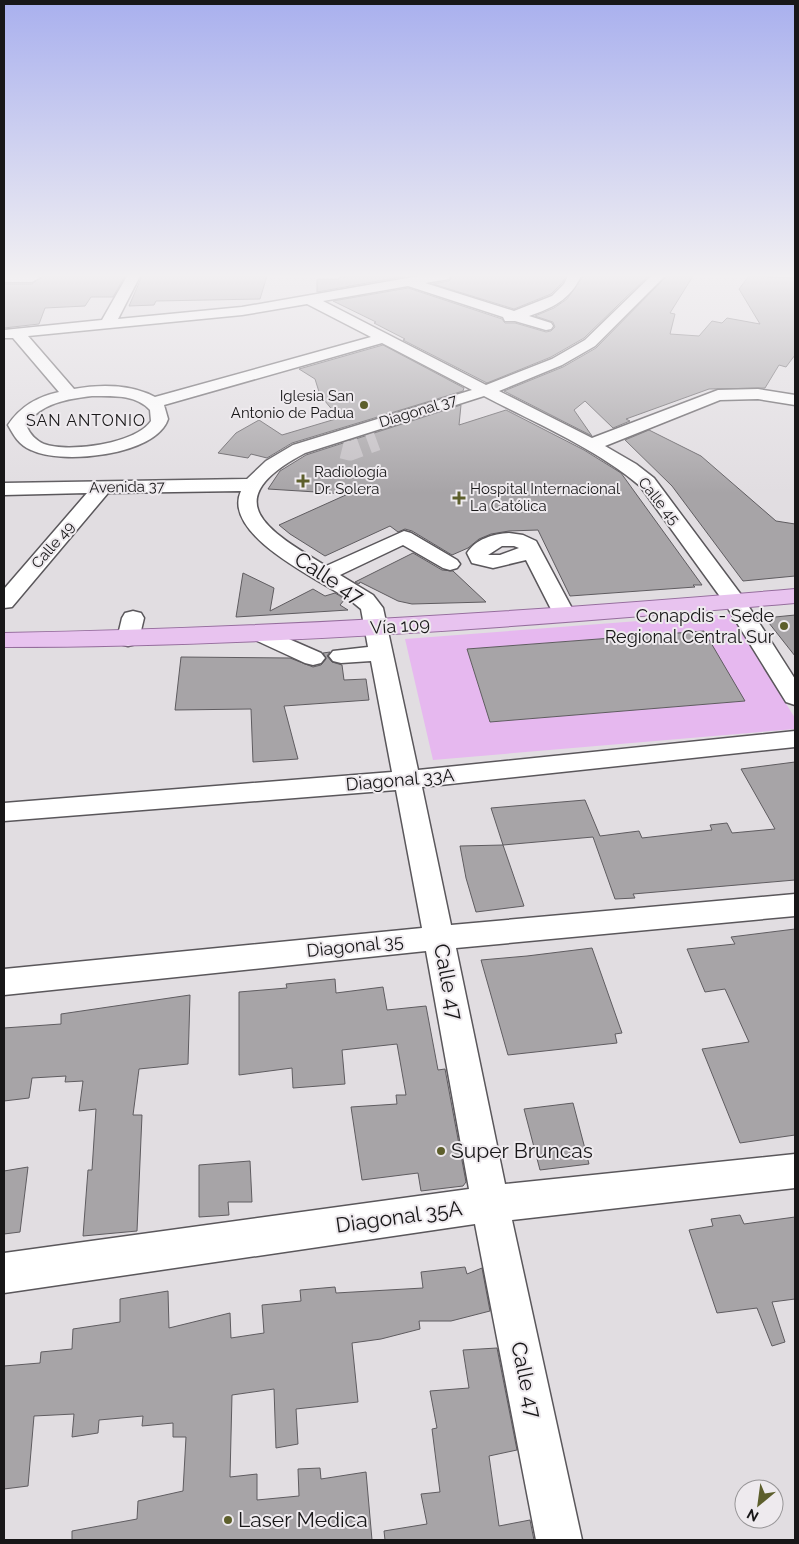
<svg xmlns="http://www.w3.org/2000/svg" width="799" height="1544" font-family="Raleway,sans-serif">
	<rect width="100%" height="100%" fill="#e1dde1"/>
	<path fill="#e6b8ef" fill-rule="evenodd" d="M730,614l65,104v11l-362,31 -28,-121zM704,631l40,70 -254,21 -23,-73z"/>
	<g fill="#a7a4a7" stroke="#5f5c60">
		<path d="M42,276h83l-12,21h-22l-6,9 -40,2 -6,16 -35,4v-44h28z"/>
		<path d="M142,276h125l-7,23 -104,2 -2,4 -25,1z"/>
		<path d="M360,276h46l-89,16v-13h22v-2z"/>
		<path d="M452,276h114l-4,7 -11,11 -37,15 -81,-25 16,-3z"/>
		<path d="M583,276h65l-64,62 -33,19 -64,26 -84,-43 2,-1 -31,-16 2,-1 -43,-21 75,-13 94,31 3,4h10l31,9 5,-1 4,-4 -2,-5 -18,-6 19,-8 13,-9z"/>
		<path d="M667,276h26l-23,37 5,1 -5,20 29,2 13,-15 10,2 5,-5 33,6 -21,-35 10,-13 46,2v77l-9,12 -7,-2 -14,23 -56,1 -83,30 4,2 -17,7 -28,-27 -11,9 18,26 -88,-45 59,-24 33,-19z"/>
		<path d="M383,345l81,43 -1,3 -171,52 -25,15 -16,-4 -3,4 -30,-5 18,-20 23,-13 23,15 57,-17 -19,-23 -5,-16 -16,-10z"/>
		<path d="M461,405l-2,20 47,-15 78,40 37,23 81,112h-9l2,2 -125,9 -32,-66 -29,1 -18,3 -12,5 -11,9 -16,7 -40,-24 -7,-2 -7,3 -8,-6 -65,30 -35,-22 -11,-9 69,-31 -80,-5 12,-18 26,-16z"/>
		<path d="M649,430l52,26 75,65 19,3v52l-52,5 -71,-95 -47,-46z"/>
		<path d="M413,553l29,17 11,1 33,31 -74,2 -14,-3 -38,-19 -1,2 -4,-2z"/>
		<path d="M243,573l31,15 -4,23 43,-22 12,7 10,-3 10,6 -5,6 8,5 -112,7z"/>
		<path d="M795,615v41l-30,-38z"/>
		<path d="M704,631l41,70 -255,21 -23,-73z"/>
		<path d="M330,652l-3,4 5,6 10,3 2,15 22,-1 3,21 -85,6 14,53 -45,3 -2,-53 -76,1 6,-53 109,1 23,9 8,-2 5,-6 -3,-6z"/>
		<path d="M795,762v118l-162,14 2,4 -20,1 -22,-62 -90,8 -12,-37 94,-8 15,36 39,-5 3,7 70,-8 -2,-5 17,-2 5,10 43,-4 -34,-60z"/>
		<path d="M503,845l21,61 -48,6 -10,-34 -6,-32z"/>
		<path d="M795,929v206l-55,8 -38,-94 47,-7 -24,-53 -20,3 -18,-43 48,-5 -4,-7z"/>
		<path d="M592,948l30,85 -7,1 2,9 -109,12 -27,-95 46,-4z"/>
		<path d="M335,979l1,14 47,-6 4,23 39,-4 12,64 7,-1 21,113 -3,4 -42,5 -3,-18 -56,7 -11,-73 46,-3 -1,-9h10l-9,-51 -55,6 3,34 -52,4 -1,-20 -53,7v-83l48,-4 -1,-4z"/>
		<path d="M190,995l-2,69 -49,5 -6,46h9l-5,116 -54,5 5,-66h4l4,-61 -17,2 4,-30 -18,1 1,-6 -34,2 -3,20 -25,3v-73l57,-4v-10z"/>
		<path d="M573,1103l16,61 -49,6 -16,-61z"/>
		<path d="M250,1161l2,41h-24l1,13 -30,2v-52z"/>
		<path d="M28,1167l-8,65 -16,2v-63z"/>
		<path d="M740,1215l4,9 51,-7v82l-23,3 13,40 -13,4 -15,-38 -40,5 -28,-83 24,-4 -2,-7z"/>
		<path d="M465,1267l2,7 15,-6 8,43 -39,10h-32l1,8 -39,10 -29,4 6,59 -62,7 2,35 -22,4 -2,-59 -42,6 -2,82 27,-3v26l42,-4 -1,-27 22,-1 1,11 45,-7 6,68h-300v-9l65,-12 1,-18 45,-10 3,-54h-13v-14l-31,3 1,-10 -44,4 -1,13 -26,4 2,-23 -40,2 -6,70 -24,3v-123l36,-3 1,-11 31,-3 1,-20 47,-7v-23l48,-8 1,37 61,-15 1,25 33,-5 -2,-28 39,-4 -1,-11 35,-3 1,6 87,-5 -2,-16z"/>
		<path d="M497,1348l20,102 -28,6 10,70 31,-6 4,20h-149l-1,-9 43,-7 -6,-30 19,-2 -8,-63 5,-1 -7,-37 39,-3 -6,-38z"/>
	</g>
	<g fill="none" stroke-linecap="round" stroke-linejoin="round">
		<path stroke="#c3bfc3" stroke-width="19" stroke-dasharray="19 9" stroke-linecap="butt" d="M342,449l8,2 27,-10"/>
		<g stroke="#5a575b" stroke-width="3">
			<g id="minor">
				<path d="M4,276h34l1,2 -7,4h-28z"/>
				<path d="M127,276h13l-22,43 124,-12 177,-31h31l-1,3 -24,4 89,28 38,-15 12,-12 4,-8h13c-11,24 -29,32 -52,40l22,7 2,3 -2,3 -5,1 -31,-9h-10l-2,-4 -95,-31 -85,15 163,84 66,-26 33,-19 66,-64h14l-70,70 -33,19 -63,26 93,47 126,-48 40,-1 37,6v10l-37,-6 -38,1 -115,46 31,18 18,14 88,118 53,83v26l-9,-3 -62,-100 -84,-116c-45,-38 -103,-62 -156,-90l-179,57c-89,47 -39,77 21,113l78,-35 7,2 46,27 3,4 -3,4 -7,2 -7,-2 -40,-23 -63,30 33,20 10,13 35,162 377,-39v16l-373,40 29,138 344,-31v22l-339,32 49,236 290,-30v34l-283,32 70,320h-46l-61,-316 -471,69v-40l465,-64 -43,-238 -422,44v-26l418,-41 -26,-138 -392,31v-18l388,-31 -21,-111 -30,2 -8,-2 -4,-5 4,-5 35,-4 -7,-38 -11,-9c-30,-20 -129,-65 -109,-109l-133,2 -96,114 -8,1v-19l83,-96 -83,2v-12l243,-4 19,-18 27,-16 179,-55 -90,-47 -218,62 4,14c-12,37 -107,46 -137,31 -12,-5 -17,-14 -23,-25 13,-19 29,-28 51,-33l-46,-54h-9v-8l98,-10zM307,304l64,33 -216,60c-24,-13 -55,-13 -81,-8l-46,-53 214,-21zM92,396c19,0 44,-2 58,14l1,11c-15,23 -83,32 -107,23 -9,-4 -14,-10 -18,-19 15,-22 41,-26 66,-29z"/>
				<path d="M509,533l14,2 13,6 39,73 -3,5 -8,2 -8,-2 -30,-59 -33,8 -21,-5 -5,-10c9,-14 26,-19 42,-20zM502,546h12l5,2 -19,7h-12z"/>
				<path d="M133,611l8,2 3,5 -5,21 -3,5 -8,2 -8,-2 -3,-5 5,-21 3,-5z"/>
				<path d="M259,626l62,27 4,5 -4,5 -8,2 -8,-2 -54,-25 -3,-5 3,-5z"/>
			</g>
		</g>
		<g stroke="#956d9d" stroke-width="2">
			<path id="major" d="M795,589v14c-263,23 -527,44 -791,44v-14c264,-5 528,-21 791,-44z"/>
		</g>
		<use href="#minor" fill="#fff" fill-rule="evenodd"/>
		<use href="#major" fill="#e8c3ef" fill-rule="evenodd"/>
	</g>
	<linearGradient id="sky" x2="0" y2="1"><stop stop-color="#a9b0ee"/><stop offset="0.56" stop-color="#f2f0f2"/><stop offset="1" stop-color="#f2f0f2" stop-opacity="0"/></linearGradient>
	<rect width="799" height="493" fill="url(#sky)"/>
	<g fill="#5d5f2c" stroke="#eeeaee" stroke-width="2">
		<circle cx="364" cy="405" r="5"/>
		<path d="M300.5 473.5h5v5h5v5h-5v5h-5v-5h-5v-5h5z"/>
		<path d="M456.5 490.5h5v5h5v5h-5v5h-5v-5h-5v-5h5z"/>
		<circle cx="784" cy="626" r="5"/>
		<circle cx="441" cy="1151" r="5"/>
		<circle cx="228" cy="1520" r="5"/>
	</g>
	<g text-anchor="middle" stroke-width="4" stroke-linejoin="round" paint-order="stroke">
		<g font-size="15" fill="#181718" stroke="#eeeaee" text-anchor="start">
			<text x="354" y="401" text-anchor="end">Iglesia San<tspan x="354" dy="17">Antonio de Padua</tspan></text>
			<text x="314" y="477">Radiología<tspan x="314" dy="17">Dr. Solera</tspan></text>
			<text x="470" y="494">Hospital Internacional<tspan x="470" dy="17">La Católica</tspan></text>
		</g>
		<g font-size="15" fill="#181718" stroke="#eeeaee">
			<text transform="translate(418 411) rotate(-17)" y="5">Diagonal 37</text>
			<text transform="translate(127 487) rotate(-1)" y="5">Avenida 37</text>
			<text transform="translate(659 501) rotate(51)" y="5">Calle 45</text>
			<text transform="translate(53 545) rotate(-49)" y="5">Calle 49</text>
		</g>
		<g font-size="16" letter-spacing="1" fill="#181718" stroke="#eeeaee">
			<text x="86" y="426">SAN ANTONIO</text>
		</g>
		<g font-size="18" fill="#181718" stroke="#eeeaee" text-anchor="end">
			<text x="774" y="622">Conapdis - Sede<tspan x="774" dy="21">Regional Central Sur</tspan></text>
		</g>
		<g font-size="18" fill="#181718" stroke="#eeeaee">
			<text transform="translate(400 626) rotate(-4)" y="6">Vía 109</text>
			<text transform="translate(400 780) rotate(-5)" y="6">Diagonal 33A</text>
			<text transform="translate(355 946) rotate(-6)" y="6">Diagonal 35</text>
		</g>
		<g font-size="21" fill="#181718" stroke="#eeeaee">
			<text transform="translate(329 578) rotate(33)" y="7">Calle 47</text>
			<text transform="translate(448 982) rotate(79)" y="7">Calle 47</text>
			<text transform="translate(399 1217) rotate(-8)" y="7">Diagonal 35A</text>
			<text transform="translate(526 1380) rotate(78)" y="7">Calle 47</text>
		</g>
		<g font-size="21" fill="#181718" stroke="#eeeaee" text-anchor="start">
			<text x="451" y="1158">Super Bruncas</text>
			<text x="238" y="1527">Laser Medica</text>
		</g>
	</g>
	<rect width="799" height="1544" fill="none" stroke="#181718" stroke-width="10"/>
	<g transform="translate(759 1504) rotate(209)"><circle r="24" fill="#eeeaee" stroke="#989698"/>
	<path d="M0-4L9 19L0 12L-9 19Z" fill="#5d5f2c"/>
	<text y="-8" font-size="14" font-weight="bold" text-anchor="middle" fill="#181718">N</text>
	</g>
</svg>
